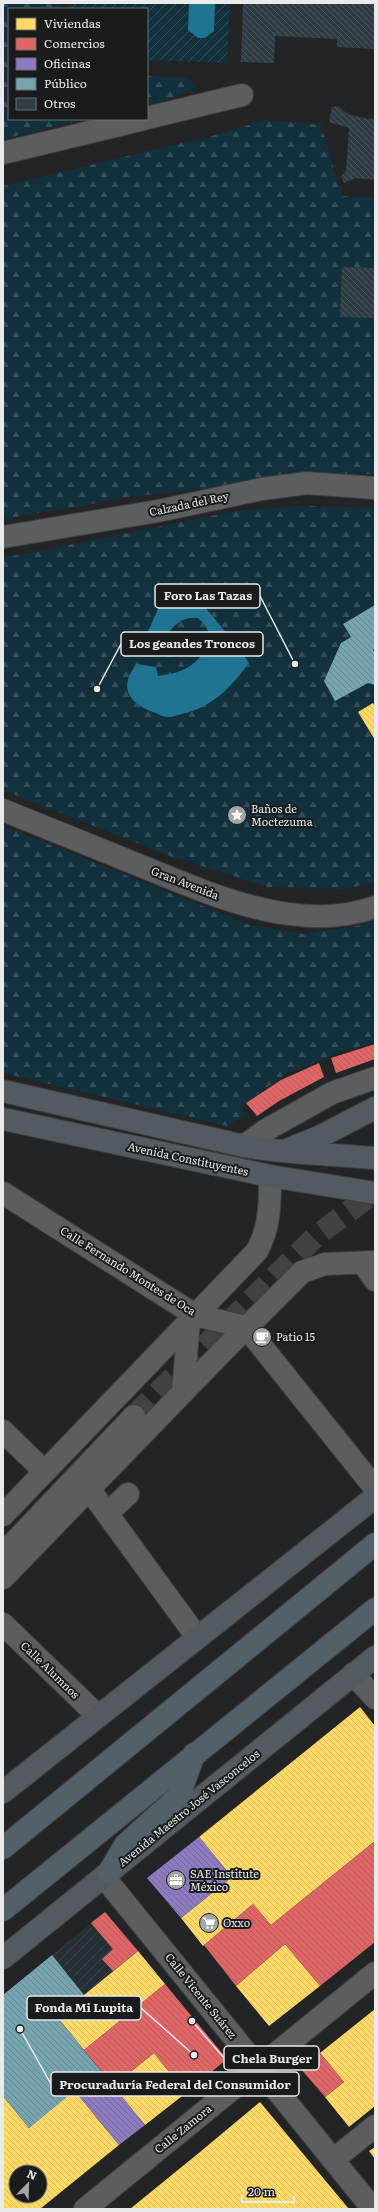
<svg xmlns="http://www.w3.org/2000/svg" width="378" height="2212" font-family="Literata,serif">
	<defs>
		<pattern id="industrial-furrows" width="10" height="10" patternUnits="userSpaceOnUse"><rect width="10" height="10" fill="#262f34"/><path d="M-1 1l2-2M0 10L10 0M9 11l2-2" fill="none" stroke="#3b4348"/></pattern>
		<pattern id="forest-firs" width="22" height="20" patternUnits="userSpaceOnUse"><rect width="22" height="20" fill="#12313d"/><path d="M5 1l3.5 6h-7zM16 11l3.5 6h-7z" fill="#344f59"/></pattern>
		<pattern id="garden-furrows" width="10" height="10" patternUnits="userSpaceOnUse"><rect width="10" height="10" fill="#12313d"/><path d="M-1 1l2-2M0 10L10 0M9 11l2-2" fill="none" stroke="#344f59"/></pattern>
		<pattern id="homes-back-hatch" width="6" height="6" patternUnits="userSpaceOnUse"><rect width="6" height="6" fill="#ffd966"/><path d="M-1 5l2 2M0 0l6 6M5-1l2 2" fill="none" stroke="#dabc60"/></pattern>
		<pattern id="shops-back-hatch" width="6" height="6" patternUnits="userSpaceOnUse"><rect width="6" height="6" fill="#e06666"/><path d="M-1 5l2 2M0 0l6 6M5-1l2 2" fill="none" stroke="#b25c5d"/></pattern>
		<pattern id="offices-back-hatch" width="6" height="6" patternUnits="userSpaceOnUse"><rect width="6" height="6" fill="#8e7cc3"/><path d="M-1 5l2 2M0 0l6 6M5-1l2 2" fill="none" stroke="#756998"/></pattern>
		<pattern id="public-back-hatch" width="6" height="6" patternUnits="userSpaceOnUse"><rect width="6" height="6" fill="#76a5af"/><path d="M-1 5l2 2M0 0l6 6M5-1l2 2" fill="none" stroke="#688890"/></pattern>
		<pattern id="building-back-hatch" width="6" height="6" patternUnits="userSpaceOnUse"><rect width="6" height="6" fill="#2f3c42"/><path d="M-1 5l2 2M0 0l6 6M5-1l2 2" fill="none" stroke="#4d585d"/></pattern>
	</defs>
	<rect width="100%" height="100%" fill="#222426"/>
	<path fill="url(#industrial-furrows)" d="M105,1912l33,39 -54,44 -32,-40z"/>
	<g fill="url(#forest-firs)">
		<path d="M3,3h57l2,6h-53v110h77l-83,20z"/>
		<path d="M147,76l41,2 9,10 -24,10 -26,6z"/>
		<path d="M265,120l56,5 21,71 33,2v276h-40l-199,22 -133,23v-333l217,-52z"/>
		<path d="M304,506l71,2v374l-31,7 -76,-2 -98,-31 -167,-66v-234l17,-1 215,-44z"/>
		<path d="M3,826l247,99 54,9 58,-9 13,-5v123l-27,6 -62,25 -44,31 3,10 -18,11 -224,-53z"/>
	</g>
	<path fill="url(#garden-furrows)" d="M68,3h162l-3,60 -80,-3v-51h-79z"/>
	<g fill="#1f7492">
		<path d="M192,3h21l2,2 -1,26 -9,7h-7l-10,-8 1,-26z"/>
		<path d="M194,592c17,25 39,46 55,71 -18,24 -36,44 -67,51 -4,1 -10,3 -15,3 -4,0 -10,-4 -14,-5 -25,-9 -35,-26 -16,-48l19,3 2,9c27,-3 43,-12 53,-39l-6,-12 -7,-7c-23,-2 -31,17 -41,34l-15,1 -1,-6 21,-47z"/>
	</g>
	<g fill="url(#homes-back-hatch)" fill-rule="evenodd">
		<path d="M373,703l2,4v33l-17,-28z"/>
		<path d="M360,1707l15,19v115l-104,84 -18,-21 -50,42 -22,-28 51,-41 -33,-40z"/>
		<path d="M285,1944l35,42 -51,40 -33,-40z"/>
		<path d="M138,1951l27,33 -81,66 -27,-33z"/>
		<path d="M375,2009v97l-26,21 -24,-30 19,-15 -24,-29z"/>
		<path d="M154,2053l32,40 -41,32 -32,-39z"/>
		<path d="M74,2090l45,55 -79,64h-37v-113l26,32zM16,2172h24v24h-24z"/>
		<path d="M260,2102l89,107h-219l70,-57z"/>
		<path d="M375,2147v12l-6,-8z"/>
	</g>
	<g fill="url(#shops-back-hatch)">
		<path d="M375,1044v15l-39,14 -5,-15z"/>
		<path d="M319,1063l5,14 -45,24 -22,15 -11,-13 35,-23z"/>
		<path d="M375,1841v101l-55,44 -35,-42 -49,42 -32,-41 49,-41 18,21z"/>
		<path d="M105,1912l33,39 -25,20 -11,-12 11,-10 -22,-26z"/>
		<path d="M165,1984l62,75 -41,34 -32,-40 -41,33 -29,-36z"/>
		<path d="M320,2053l24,29 -19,15 -24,-28z"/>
	</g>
	<g fill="url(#offices-back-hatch)">
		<path d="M199,1837l33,40 -51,41 -34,-40z"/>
		<path d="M100,2070l45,55 -26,20 -45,-55z"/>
	</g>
	<g fill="url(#public-back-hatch)">
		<path d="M375,605v44l-2,1 2,3v32l-7,-2 -33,18 -11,-20 17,-38 10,-6 -8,-13z"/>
		<path d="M52,1955l32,40 -27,22 43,53 -71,58 -26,-32v-101z"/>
	</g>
	<g fill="url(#building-back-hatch)">
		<path d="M243,3h132v46l-38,-2v-8l-62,-3 -1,27 -33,-1z"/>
		<path d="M338,106l10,8 20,5 7,-1v62l-20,-2 -11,5 -3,-7 5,-5 3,-43 -20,-6 3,-15z"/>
		<path d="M342,267l33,1v50l-35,-1z"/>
	</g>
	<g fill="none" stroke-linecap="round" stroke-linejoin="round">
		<path stroke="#404244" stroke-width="22" stroke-dasharray="22 11" stroke-linecap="butt" d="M134,1416l182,-180 59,-44"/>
		<g stroke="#3c3e3f" stroke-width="24">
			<g id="minor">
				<path d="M147,118l95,-23"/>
				<path d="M3,153l141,-34"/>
				<path d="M3,537l155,-26 104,-22 45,-6 68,5"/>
				<path d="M3,810c44,18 88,36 133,54 72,29 160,71 239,43"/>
				<path d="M244,1146l22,-16 66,-37 43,-15"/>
				<path d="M3,1193l192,122 51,12 129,161"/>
				<path d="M363,1263l12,17"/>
				<path d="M183,1392l6,-71"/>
				<path d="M3,1431l41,40"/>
				<path d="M89,1489l108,148"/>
				<path d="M108,1513l20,-19"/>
				<path d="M3,1515l254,-264c13,-24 13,-48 13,-75"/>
				<path d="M3,1554l131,-138"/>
				<path d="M3,1578l220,-227 79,-79 23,-8 50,-2"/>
				<path d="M3,1624l94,91"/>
				<path d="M353,1674l22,24"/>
				<path d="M104,1877l269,332"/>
				<path d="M333,2160l42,-34"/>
				<path d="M85,2209l290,-236"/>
			</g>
		</g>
		<g stroke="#3c3e3f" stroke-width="24">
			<g id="major">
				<path d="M3,1091l241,55c43,8 87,8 131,12"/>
				<path d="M3,1119l267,57 105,17"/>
				<path d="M289,1149l32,-13 54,-28"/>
				<path d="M3,1792l372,-295"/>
				<path d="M3,1958l372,-301"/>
			</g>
		</g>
		<g stroke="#3c3e3f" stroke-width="24">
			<g id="highway">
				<path d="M3,1848l372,-304"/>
				<path d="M109,1872l16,-27 54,-49 15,-42"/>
				<path d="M3,1910l372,-301"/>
			</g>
		</g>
		<use href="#minor" stroke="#5b5d5e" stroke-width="22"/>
		<use href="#major" stroke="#535b60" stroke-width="22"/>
		<use href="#highway" stroke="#536067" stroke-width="22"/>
	</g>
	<defs>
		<g id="sight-disc" transform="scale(1)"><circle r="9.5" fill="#a3a5a7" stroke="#181c1d"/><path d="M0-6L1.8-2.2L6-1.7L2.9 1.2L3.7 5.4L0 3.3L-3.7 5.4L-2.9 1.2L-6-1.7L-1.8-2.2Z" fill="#fff"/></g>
		<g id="cafe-disc" transform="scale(1)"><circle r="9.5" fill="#a3a5a7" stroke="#181c1d"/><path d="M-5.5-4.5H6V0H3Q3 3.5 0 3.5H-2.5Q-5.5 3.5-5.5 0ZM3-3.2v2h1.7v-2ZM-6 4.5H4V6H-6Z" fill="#fff"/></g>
		<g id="office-disc" transform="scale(1)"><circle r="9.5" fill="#a3a5a7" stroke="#181c1d"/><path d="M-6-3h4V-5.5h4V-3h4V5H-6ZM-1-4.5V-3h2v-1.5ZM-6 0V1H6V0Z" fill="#fff"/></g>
		<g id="supermarket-disc" transform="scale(1)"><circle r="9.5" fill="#a3a5a7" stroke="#181c1d"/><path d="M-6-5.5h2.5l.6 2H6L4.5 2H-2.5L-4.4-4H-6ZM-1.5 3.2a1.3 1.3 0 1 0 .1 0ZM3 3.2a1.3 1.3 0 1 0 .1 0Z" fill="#fff"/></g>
	</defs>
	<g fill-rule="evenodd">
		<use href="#sight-disc" x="237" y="815"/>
		<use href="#cafe-disc" x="262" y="1337"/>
		<use href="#office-disc" x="176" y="1880"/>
		<use href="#supermarket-disc" x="209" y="1923"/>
	</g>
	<g text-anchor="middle" stroke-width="4" stroke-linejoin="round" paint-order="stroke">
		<g font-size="11" fill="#e8eaec" stroke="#181c1d">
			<text transform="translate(189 504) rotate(-12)" y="4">Calzada del Rey</text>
			<text transform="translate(185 883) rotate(21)" y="4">Gran Avenida</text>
			<text transform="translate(188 1159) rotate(12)" y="4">Avenida Constituyentes</text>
			<text transform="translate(128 1271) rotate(32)" y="4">Calle Fernando Montes de Oca</text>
			<text transform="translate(50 1670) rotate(44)" y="4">Calle Alumnos</text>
			<text transform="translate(189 1808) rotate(-39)" y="4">Avenida Maestro José Vasconcelos</text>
			<text transform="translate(201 1996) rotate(51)" y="4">Calle Vicente Suárez</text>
			<text transform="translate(183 2129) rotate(-39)" y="4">Calle Zamora</text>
		</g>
		<g font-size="11" fill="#e8eaec" stroke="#181c1d" text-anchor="start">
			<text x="251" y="813">Baños de<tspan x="251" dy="13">Moctezuma</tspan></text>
			<text x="276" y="1341">Patio 15</text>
			<text x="190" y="1878">SAE Institute<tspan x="190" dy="13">México</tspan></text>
			<text x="223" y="1927">Oxxo</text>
		</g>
	</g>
	<path fill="none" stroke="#e8eaec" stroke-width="1.5" d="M295 664L260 596M97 689L121 644M194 2055L141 2008M192 2021L224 2058M20 2029L51 2084"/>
	<g fill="#e8eaec" stroke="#181c1d" stroke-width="1.5">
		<circle cx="295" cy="664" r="4"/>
		<circle cx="97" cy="689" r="4"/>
		<circle cx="194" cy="2055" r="4"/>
		<circle cx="192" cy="2021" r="4"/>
		<circle cx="20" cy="2029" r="4"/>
	</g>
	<g fill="#181c1d" stroke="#e8eaec" stroke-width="1.5">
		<rect x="155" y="584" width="105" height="24" rx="4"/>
		<rect x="121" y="632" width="142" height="24" rx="4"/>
		<rect x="27" y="1996" width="114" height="24" rx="4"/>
		<rect x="224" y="2046" width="95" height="24" rx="4"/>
		<rect x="51" y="2072" width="248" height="24" rx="4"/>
	</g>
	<g font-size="12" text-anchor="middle" font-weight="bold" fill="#e8eaec">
		<text x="208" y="600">Foro Las Tazas</text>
		<text x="192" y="648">Los geandes Troncos</text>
		<text x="84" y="2012">Fonda Mi Lupita</text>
		<text x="272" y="2063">Chela Burger</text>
		<text x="175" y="2089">Procuraduría Federal del Consumidor</text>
	</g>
	<rect width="378" height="2212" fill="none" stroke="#e8eaec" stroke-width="8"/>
	<rect x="8" y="8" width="140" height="112" fill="#181c1d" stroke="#6b6e70"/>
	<rect x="16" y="18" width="20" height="12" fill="#ffd966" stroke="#6b6e70"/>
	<text x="44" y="28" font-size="12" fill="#e8eaec">Viviendas</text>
	<rect x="16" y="38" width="20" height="12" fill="#e06666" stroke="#6b6e70"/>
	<text x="44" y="48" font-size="12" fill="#e8eaec">Comercios</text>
	<rect x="16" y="58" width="20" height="12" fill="#8e7cc3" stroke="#6b6e70"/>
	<text x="44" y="68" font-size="12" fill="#e8eaec">Oficinas</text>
	<rect x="16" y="78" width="20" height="12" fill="#76a5af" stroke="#6b6e70"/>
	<text x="44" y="88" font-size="12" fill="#e8eaec">Público</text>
	<rect x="16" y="98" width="20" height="12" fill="#2f3c42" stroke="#6b6e70"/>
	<text x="44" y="108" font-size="12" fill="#e8eaec">Otros</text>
	<g transform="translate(28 2184) rotate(23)"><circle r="19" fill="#181c1d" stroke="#6b6e70"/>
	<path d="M0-3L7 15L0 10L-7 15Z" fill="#a3a5a7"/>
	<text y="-6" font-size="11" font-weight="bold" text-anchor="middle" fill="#e8eaec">N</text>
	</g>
	<path d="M242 2196v6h52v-6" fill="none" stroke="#e8eaec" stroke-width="2"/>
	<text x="248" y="2196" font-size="12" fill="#e8eaec" stroke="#181c1d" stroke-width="3" paint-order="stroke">20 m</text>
</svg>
